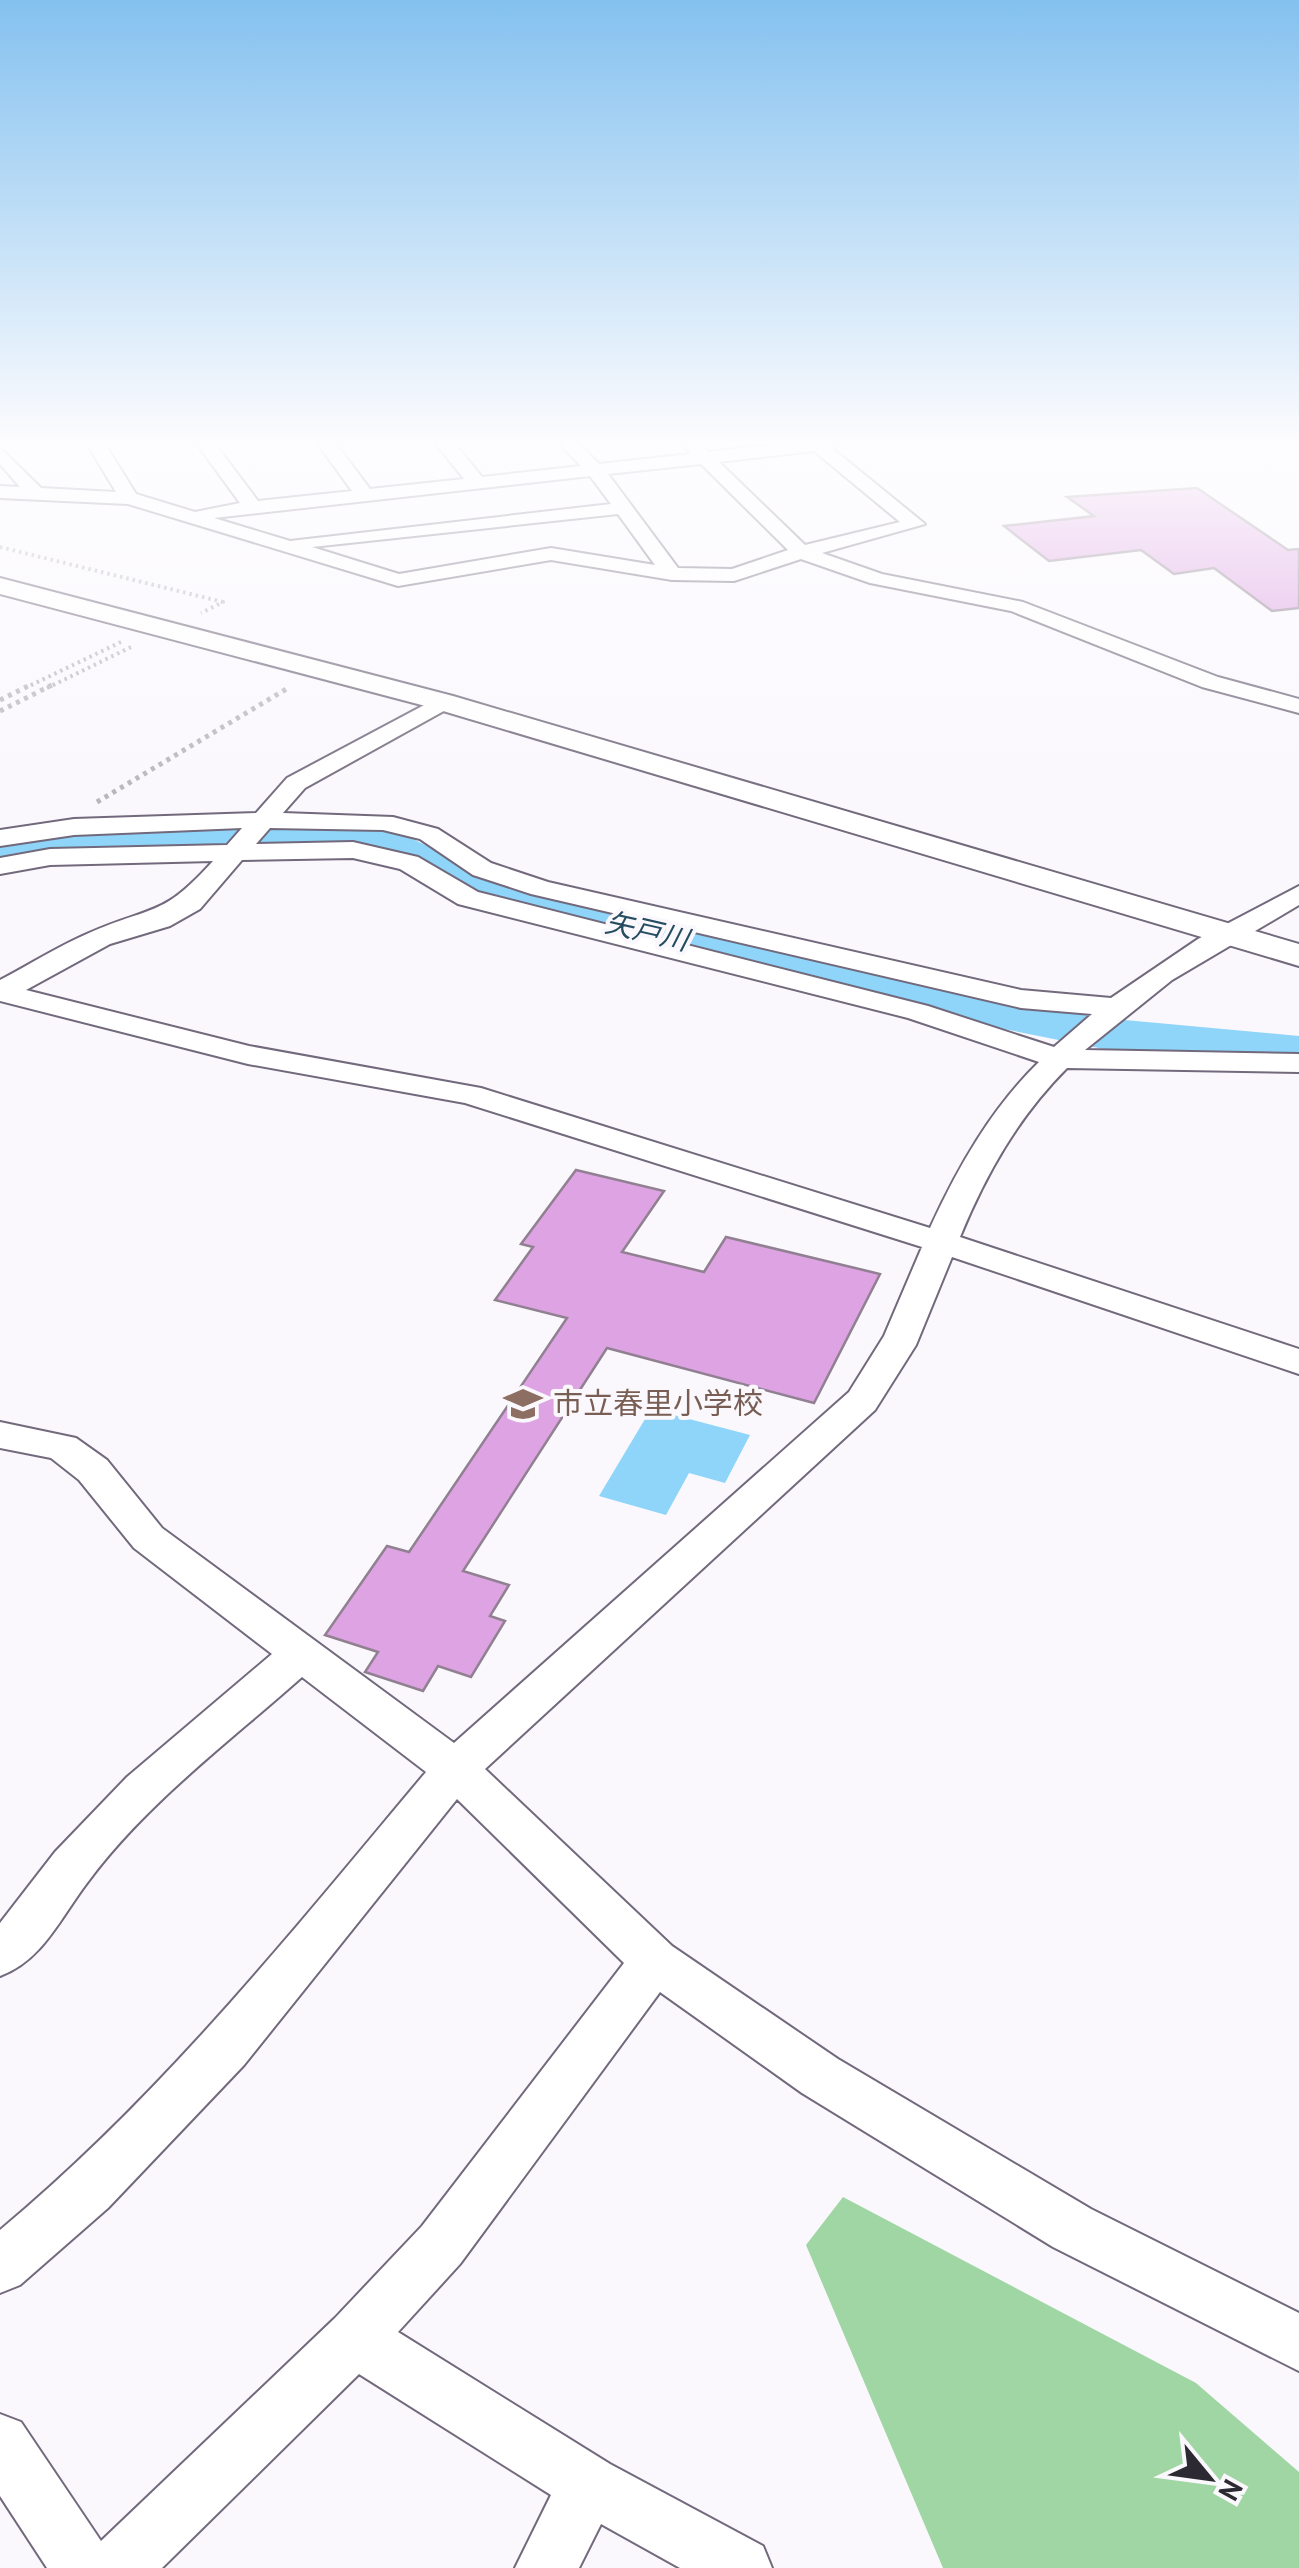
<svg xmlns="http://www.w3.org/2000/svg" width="1299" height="2568" font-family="'PT Sans','Noto Sans JP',sans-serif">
	<rect width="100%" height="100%" fill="#faf8fd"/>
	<path fill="#9fd6a3" d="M843,2197l353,186 103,89v96h-356l-137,-323z"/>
	<path fill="#8ed5f9" d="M651,1409l99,26 -25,48 -36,-10 -23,42 -67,-19z"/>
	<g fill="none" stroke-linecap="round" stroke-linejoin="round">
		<path fill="#8ed5f9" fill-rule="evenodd" d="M297,819l108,16 92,46 442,103 175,35 185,17v32l-185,-17 -175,-35 -475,-114 -86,-45 -81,-10 -270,12 -27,7v-28l25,-7z"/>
	</g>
	<g fill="#dea3e3" stroke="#908091" stroke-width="2.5">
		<path d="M1197,488l91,62 11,-1v59l-27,3 -58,-43 -40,6 -33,-24 -92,11 -45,-35 90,-10 -27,-19z"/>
		<path d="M576,1170l88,21 -42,61 82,20 22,-35 154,37 -66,129 -207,-55 -144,223 46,14 -19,31 15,5 -34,56 -33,-11 -15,25 -58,-19 13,-20 -53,-17 62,-89 22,6 158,-234 -72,-18 38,-53 -12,-3z"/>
	</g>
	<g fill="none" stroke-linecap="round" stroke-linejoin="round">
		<g stroke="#72697c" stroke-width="4">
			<g id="minor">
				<path d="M87,444h18l31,50 59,18 45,-9 -43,-59h18l43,57 94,-10 -34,-47h18l34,45 94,-10 -28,-35h19l27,33 99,-11 -21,-22h19l20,20 92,-10 -9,-10h19l8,8 71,-8h60l-7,5 92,75 -103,29 60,21 141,28 195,75 81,22v14l-97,-26 -191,-76 -141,-28 -69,-24 -67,22 -62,-1 -121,-20 -153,26 -270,-82 -128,-6v-12l20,1 -20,-23v-16l41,40 75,4zM814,451l86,71 -95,23 -86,-83zM701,464l87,86 -56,19 -54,-1 -70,-94zM590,476l21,28 -321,37 -76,-23zM618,514l37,51 -104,-17 -152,26 -87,-27z"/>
				<path d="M443,695l11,7 -3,5 -146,81 -22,25 110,4 45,12 53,34 57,19 473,108 90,8 87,-59 101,-53v19l-127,75 -87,70 214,4v18l-232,-4c-49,49 -81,106 -107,169l339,112v25l-347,-117 -36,88 -41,65 -390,359 187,177 166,113 253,150 208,104v58l-246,-124 -251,-154 -142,-101 -200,272 -62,68 212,132 153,82 9,22h-92l-79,-44 -22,44h-64l36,-73 -192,-121 -197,194h-115l-47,-72v-82l21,8 80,119 234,-223 87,-92 202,-263 -167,-164 -213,266 -136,143 -88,77 -20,8v-63c162,-135 291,-297 426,-458l-124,-95c-73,65 -157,127 -215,206 -26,34 -45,78 -87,93v-53l55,-71 72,-75 145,-123 -138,-106 -55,-68 -28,-22 -51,-10v-26l76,16 31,22 55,68 292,215 395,-351 35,-56 38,-89 -457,-144 -217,-39 -248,-63v-21c29,-15 58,-34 89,-47 63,-28 72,-14 124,-72l-163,4 -50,9v-16l50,-9 177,-4 15,-17 -168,7 -74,11v-16l74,-11 182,-6 31,-35zM270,828l113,2 37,9 53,36 58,19 490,114 71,6 -38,33 -126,-41 -450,-114 -60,-35 -65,-15 -97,2zM353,858l47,11 58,35 450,114 131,44c-48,47 -81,105 -109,166l-449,-140 -232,-42 -223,-56 84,-46 60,-18 30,-17 42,-49z"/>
			</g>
		</g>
		<g stroke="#72697c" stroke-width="4">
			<path id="tertiary" d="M0,578l453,118 846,248v22l-866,-258 -433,-114z"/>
		</g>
		<g stroke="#b7b5bb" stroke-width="4" stroke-dasharray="2.5 4" stroke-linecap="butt">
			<path d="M0,547l223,55 -22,11"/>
			<path d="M25,688l96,-46"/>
			<path d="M47,688l84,-41"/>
		</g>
		<g stroke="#b7b5bb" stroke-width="5" stroke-dasharray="4 5" stroke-linecap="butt">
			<path d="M0,700l30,-15"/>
			<path d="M0,711l52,-26"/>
			<path d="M97,802l191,-114"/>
		</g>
		<use href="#minor" fill="#fff" fill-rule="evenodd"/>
		<use href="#tertiary" fill="#fff" fill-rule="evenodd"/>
	</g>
	<linearGradient id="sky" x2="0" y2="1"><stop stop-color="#84c1ef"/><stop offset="0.55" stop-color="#fdfcfe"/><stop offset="1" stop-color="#fdfcfe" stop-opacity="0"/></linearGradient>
	<rect width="1299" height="804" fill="url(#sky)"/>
	<defs>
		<g id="school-bare" transform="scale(3)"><path d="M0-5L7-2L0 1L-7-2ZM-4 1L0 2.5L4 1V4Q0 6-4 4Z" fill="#8d6e63" stroke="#faf8fd" stroke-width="2.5" paint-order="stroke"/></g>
	</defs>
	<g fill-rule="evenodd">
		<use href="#school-bare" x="523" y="1404"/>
	</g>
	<g text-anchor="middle" stroke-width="8" stroke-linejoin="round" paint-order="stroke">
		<g font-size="28" font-style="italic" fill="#254d61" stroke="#faf8fd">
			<text transform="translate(647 931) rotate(13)" y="10">矢戸川</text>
		</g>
		<g font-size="30" fill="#785e54" stroke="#faf8fd" text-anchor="start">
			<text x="553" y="1414">市立春里小学校</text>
		</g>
	</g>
	<g transform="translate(1209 2478) rotate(119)" stroke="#faf8fd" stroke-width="8" paint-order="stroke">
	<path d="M0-8L18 38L0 25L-18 38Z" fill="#2d2932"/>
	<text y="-15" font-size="28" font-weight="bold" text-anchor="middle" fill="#2d2932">N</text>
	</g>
</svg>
